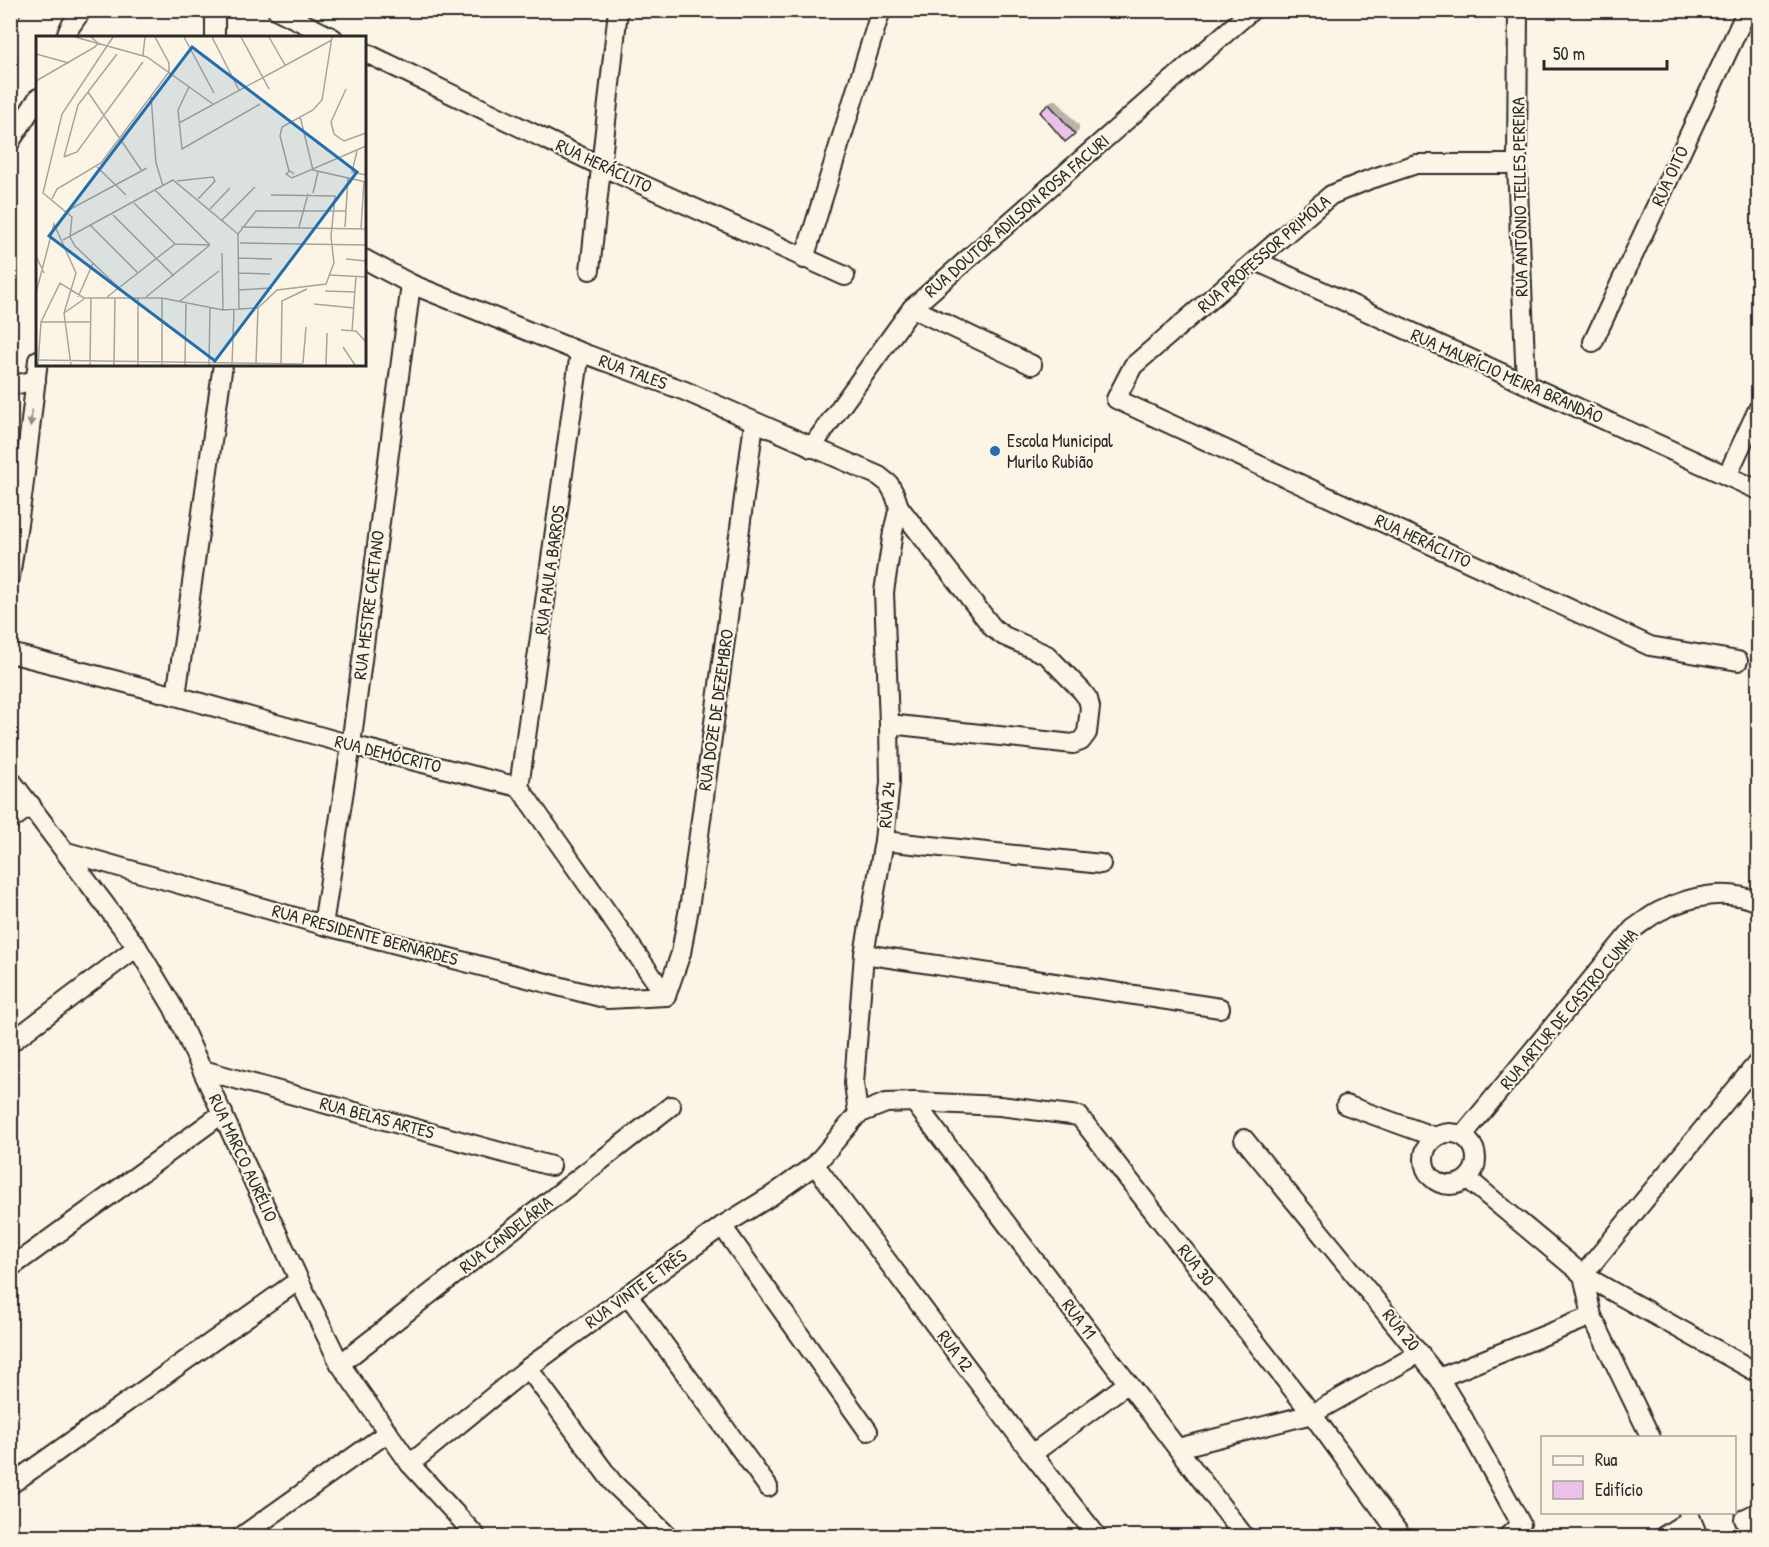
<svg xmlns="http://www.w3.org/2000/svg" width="1769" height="1547" font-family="'Patrick Hand',sans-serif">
	<defs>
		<filter id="shadow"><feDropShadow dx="5.5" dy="-5.5" stdDeviation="0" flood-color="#0004"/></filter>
	</defs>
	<rect width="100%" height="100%" fill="#fcf5e5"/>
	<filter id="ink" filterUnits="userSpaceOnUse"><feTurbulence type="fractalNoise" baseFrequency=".0167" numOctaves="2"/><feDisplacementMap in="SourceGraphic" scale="12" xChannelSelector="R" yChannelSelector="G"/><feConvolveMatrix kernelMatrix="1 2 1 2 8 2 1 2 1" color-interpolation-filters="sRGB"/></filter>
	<g filter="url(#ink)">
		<path fill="#ebc1e9" stroke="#2b2b2b" stroke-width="1.5" filter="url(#shadow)" d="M1049,104l26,30 -10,8 -25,-30z"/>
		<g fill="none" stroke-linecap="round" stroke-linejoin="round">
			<g stroke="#2b2b2b" stroke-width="22">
				<g id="minor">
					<path d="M277,10l56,28"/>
					<path d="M1518,10l-1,154 9,220"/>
					<path d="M10,11l1,-1"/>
					<path d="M65,38l5,-11 12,-17"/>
					<path d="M215,38v-28"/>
					<path d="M364,52l237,114 244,110"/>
					<path d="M10,142l28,-44"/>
					<path d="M1517,164h-101l-48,16 -37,15 -198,171 -17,33 534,247 88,15"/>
					<path d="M364,259l47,25 169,68 105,39 194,85 10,8 6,11 4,12 -6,25 -9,60 5,132 1,58 -6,59 -20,113 -10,129 4,31"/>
					<path d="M804,259l77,-249"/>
					<path d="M1256,261l502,229"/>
					<path d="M590,270l28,-260"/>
					<path d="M912,308l120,57"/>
					<path d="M1593,342l154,-332"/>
					<path d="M10,386l26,-6"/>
					<path d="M811,448l101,-140 340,-298"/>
					<path d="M1727,476l31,-67"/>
					<path d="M10,577l13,-87 15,-130"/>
					<path d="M10,653l166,43 175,49 168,42 147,209"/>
					<path d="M176,696l47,-332"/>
					<path d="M889,724l184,20 8,-3 6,-8 3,-26 -2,-8 -6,-8 -35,-36 -43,-19 -11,-8 -94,-121"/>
					<path d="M10,779l127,168 36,60 126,273 41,84 70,100 66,72"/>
					<path d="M519,787l61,-435"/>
					<path d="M10,821l21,-16"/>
					<path d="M884,841l217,23"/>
					<path d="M67,852l256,73 285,74 58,-3"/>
					<path d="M323,925l28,-180 60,-461"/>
					<path d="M864,954l356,54"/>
					<path d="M666,996l15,-43 9,-51 64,-479"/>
					<path d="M10,1043l127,-96"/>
					<path d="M203,1070l348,96"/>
					<path d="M914,1102l330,434"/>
					<path d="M1346,1105l89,32"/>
					<circle cx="1450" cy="1159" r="26"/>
					<path d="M1463,1135l170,-206c9,-6 18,-14 27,-18 30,-15 67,-23 98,-9"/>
					<path d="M1244,1139l195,239 23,38 59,108 -13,12"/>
					<path d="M815,1165l217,289 65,82"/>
					<path d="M1468,1179l115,96 175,98"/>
					<path d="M722,1226l146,205"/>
					<path d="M10,1268l213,-155"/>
					<path d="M628,1295l140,192"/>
					<path d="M340,1364l331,-258"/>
					<path d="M528,1368l85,115 55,53"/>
					<path d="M1439,1378l153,-62"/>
					<path d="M1651,1438l-59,-122 -9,-41 175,-213"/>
					<path d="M1178,1448l134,-34 108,-61"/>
					<path d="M1032,1454l96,-71"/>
					<path d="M410,1464l118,-96 194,-142 49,-30 44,-31 43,-51 28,-11 28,-1 86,4 79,10 233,298 89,122"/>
					<path d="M10,1485l289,-205"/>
					<path d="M1688,1512l10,24"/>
					<path d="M242,1536l145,-103"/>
					<path d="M1664,1536l27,-17"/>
					<path d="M1752,1536l-8,-17 14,-7"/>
				</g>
			</g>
			<use href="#minor" stroke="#fcf5e5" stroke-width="18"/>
		</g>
		<defs><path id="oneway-solid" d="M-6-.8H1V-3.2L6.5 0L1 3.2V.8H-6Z" transform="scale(1.5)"/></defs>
		<use fill="#949088" href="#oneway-solid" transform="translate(31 418) rotate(96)"/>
	</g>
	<circle fill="#1f6fb2" stroke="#fcf5e5" stroke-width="2" cx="995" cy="451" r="6"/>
	<g text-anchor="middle" stroke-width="4.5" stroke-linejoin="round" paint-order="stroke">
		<g font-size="18" fill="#2b2b2b" stroke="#fcf5e5">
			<text transform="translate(604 166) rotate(25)" y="6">RUA HERÁCLITO</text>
			<text transform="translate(1670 176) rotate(-65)" y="6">RUA OITO</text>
			<text transform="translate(1520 197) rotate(-91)" y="6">RUA ANTÔNIO TELLES PEREIRA</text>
			<text transform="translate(1017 216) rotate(-41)" y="6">RUA DOUTOR ADILSON ROSA FACURI</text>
			<text transform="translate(1264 254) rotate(-41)" y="6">RUA PROFESSOR PRIMOLA</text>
			<text transform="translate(633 372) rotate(20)" y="6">RUA TALES</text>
			<text transform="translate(1507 376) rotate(24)" y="6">RUA MAURÍCIO MEIRA BRANDÃO</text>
			<text transform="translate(1423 541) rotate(25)" y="6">RUA HERÁCLITO</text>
			<text transform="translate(550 570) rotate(-82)" y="6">RUA PAULA BARROS</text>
			<text transform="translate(369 605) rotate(-83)" y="6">RUA MESTRE CAETANO</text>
			<text transform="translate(716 710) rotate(-82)" y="6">RUA DOZE DE DEZEMBRO</text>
			<text transform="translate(388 754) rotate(14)" y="6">RUA DEMÓCRITO</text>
			<text transform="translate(887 805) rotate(-85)" y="6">RUA 24</text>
			<text transform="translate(365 935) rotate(15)" y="6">RUA PRESIDENTE BERNARDES</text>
			<text transform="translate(1569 1009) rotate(-50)" y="6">RUA ARTUR DE CASTRO CUNHA</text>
			<text transform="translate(377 1118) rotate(15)" y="6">RUA BELAS ARTES</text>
			<text transform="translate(243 1158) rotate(65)" y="6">RUA MARCO AURÉLIO</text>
			<text transform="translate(506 1235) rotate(-38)" y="6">RUA CANDELÁRIA</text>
			<text transform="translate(1196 1265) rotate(52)" y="6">RUA 30</text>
			<text transform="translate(636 1289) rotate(-36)" y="6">RUA VINTE E TRÊS</text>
			<text transform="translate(1079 1319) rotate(53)" y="6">RUA 11</text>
			<text transform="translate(1401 1330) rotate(51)" y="6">RUA 20</text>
			<text transform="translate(955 1351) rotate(53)" y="6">RUA 12</text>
		</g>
		<g font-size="18" fill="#2b2b2b" stroke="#fcf5e5" text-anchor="start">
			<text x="1007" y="447">Escola Municipal<tspan x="1007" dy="21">Murilo Rubião</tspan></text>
		</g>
	</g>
	<g transform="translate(36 36)">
		<rect width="330" height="330" fill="#fcf5e5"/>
		<path fill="none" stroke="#a8a49b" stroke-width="1.5" d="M39,1l72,20 66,47M77,1l-51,77 -19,79 29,24 -2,20 5,9 44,42M148,1l30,56M176,1l27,53M205,1l28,52M233,1l16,28M0,18l33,9M107,19l2,-18M0,45l59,-34 3,-4 -7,-6M153,51l-11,23 4,39 78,-45M310,53l-15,33 3,12 10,7 22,-8M52,56l54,79M115,60l5,67 7,23M264,80l13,54 53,12M143,87l153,-83M321,115l-5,21 14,3M28,121l13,-5 66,-90M28,121l14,-52 39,-51M61,131l29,28M253,135l-9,-35 2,-9 31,-17 9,-10 10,-63M258,138l-4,-3 -4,3 6,4 74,-32M141,145l36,-4 2,4 -17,18M119,154l55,55M277,157l5,-21M16,163l5,-10 44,-26 68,-91v-9l-14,-26M98,167l41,41M174,173l20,-21M29,176l82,-44M77,179l61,61M185,185l34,-34M54,189l48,48M205,191l125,2M263,191l9,-33M309,191l3,-49M325,192l3,-47M202,198l18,-23h90M202,198l1,76M27,204l110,-60 65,54M204,207l126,2M186,217l1,57M0,220l8,17M203,222l33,1M310,223l20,2M202,237l32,1M294,239l36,2M202,254l34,-2M289,255l30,1M0,257l18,-69 22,49 -12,40 7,52M42,261l15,-34M71,261l68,-53 35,1M110,261l64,-52M102,262v67M126,262v67M144,265l39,-30M278,268l40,4M222,272l19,-18 49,-6 8,-21 -3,-26 4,-41 -64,-1M28,277l20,-14M5,286h49M305,294l15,1 10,11M316,295l4,-55M307,311l12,18M0,324l267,4M220,327l2,-55M267,327l3,-36M2,329l3,-43 19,-39 24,15h78l61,12 35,-2M54,329l1,-67M78,329l1,-67M149,329l1,-63M173,329l1,-58M196,329l2,-55M245,329l1,-64 25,-12M290,329l1,-32"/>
		<path fill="#1f6fb2" fill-opacity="0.15" stroke="#1f6fb2" stroke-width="3" d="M156,11l165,125 -142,189 -166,-125z"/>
		<rect width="330" height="330" fill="none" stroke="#2b2b2b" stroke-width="3"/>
	</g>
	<rect width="1769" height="1547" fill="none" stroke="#fcf5e5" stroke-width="36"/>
	<rect x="18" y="18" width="1733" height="1511" fill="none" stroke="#2b2b2b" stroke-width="2" filter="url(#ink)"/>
	<rect x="1541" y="1436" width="195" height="78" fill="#fcf5e5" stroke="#a8a49b" stroke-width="1.5"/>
	<rect x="1553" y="1456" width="30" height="9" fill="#fcf5e5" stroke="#a8a49b" stroke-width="1.5"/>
	<text x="1595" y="1466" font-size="18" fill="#2b2b2b">Rua</text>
	<rect x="1553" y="1481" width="30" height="18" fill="#ebc1e9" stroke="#a8a49b" stroke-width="1.5"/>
	<text x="1595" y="1496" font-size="18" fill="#2b2b2b">Edifício</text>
	<path d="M1544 60v9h123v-9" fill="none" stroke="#2b2b2b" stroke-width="3"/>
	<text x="1553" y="60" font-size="18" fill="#2b2b2b" stroke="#fcf5e5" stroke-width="4.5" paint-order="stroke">50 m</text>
</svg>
